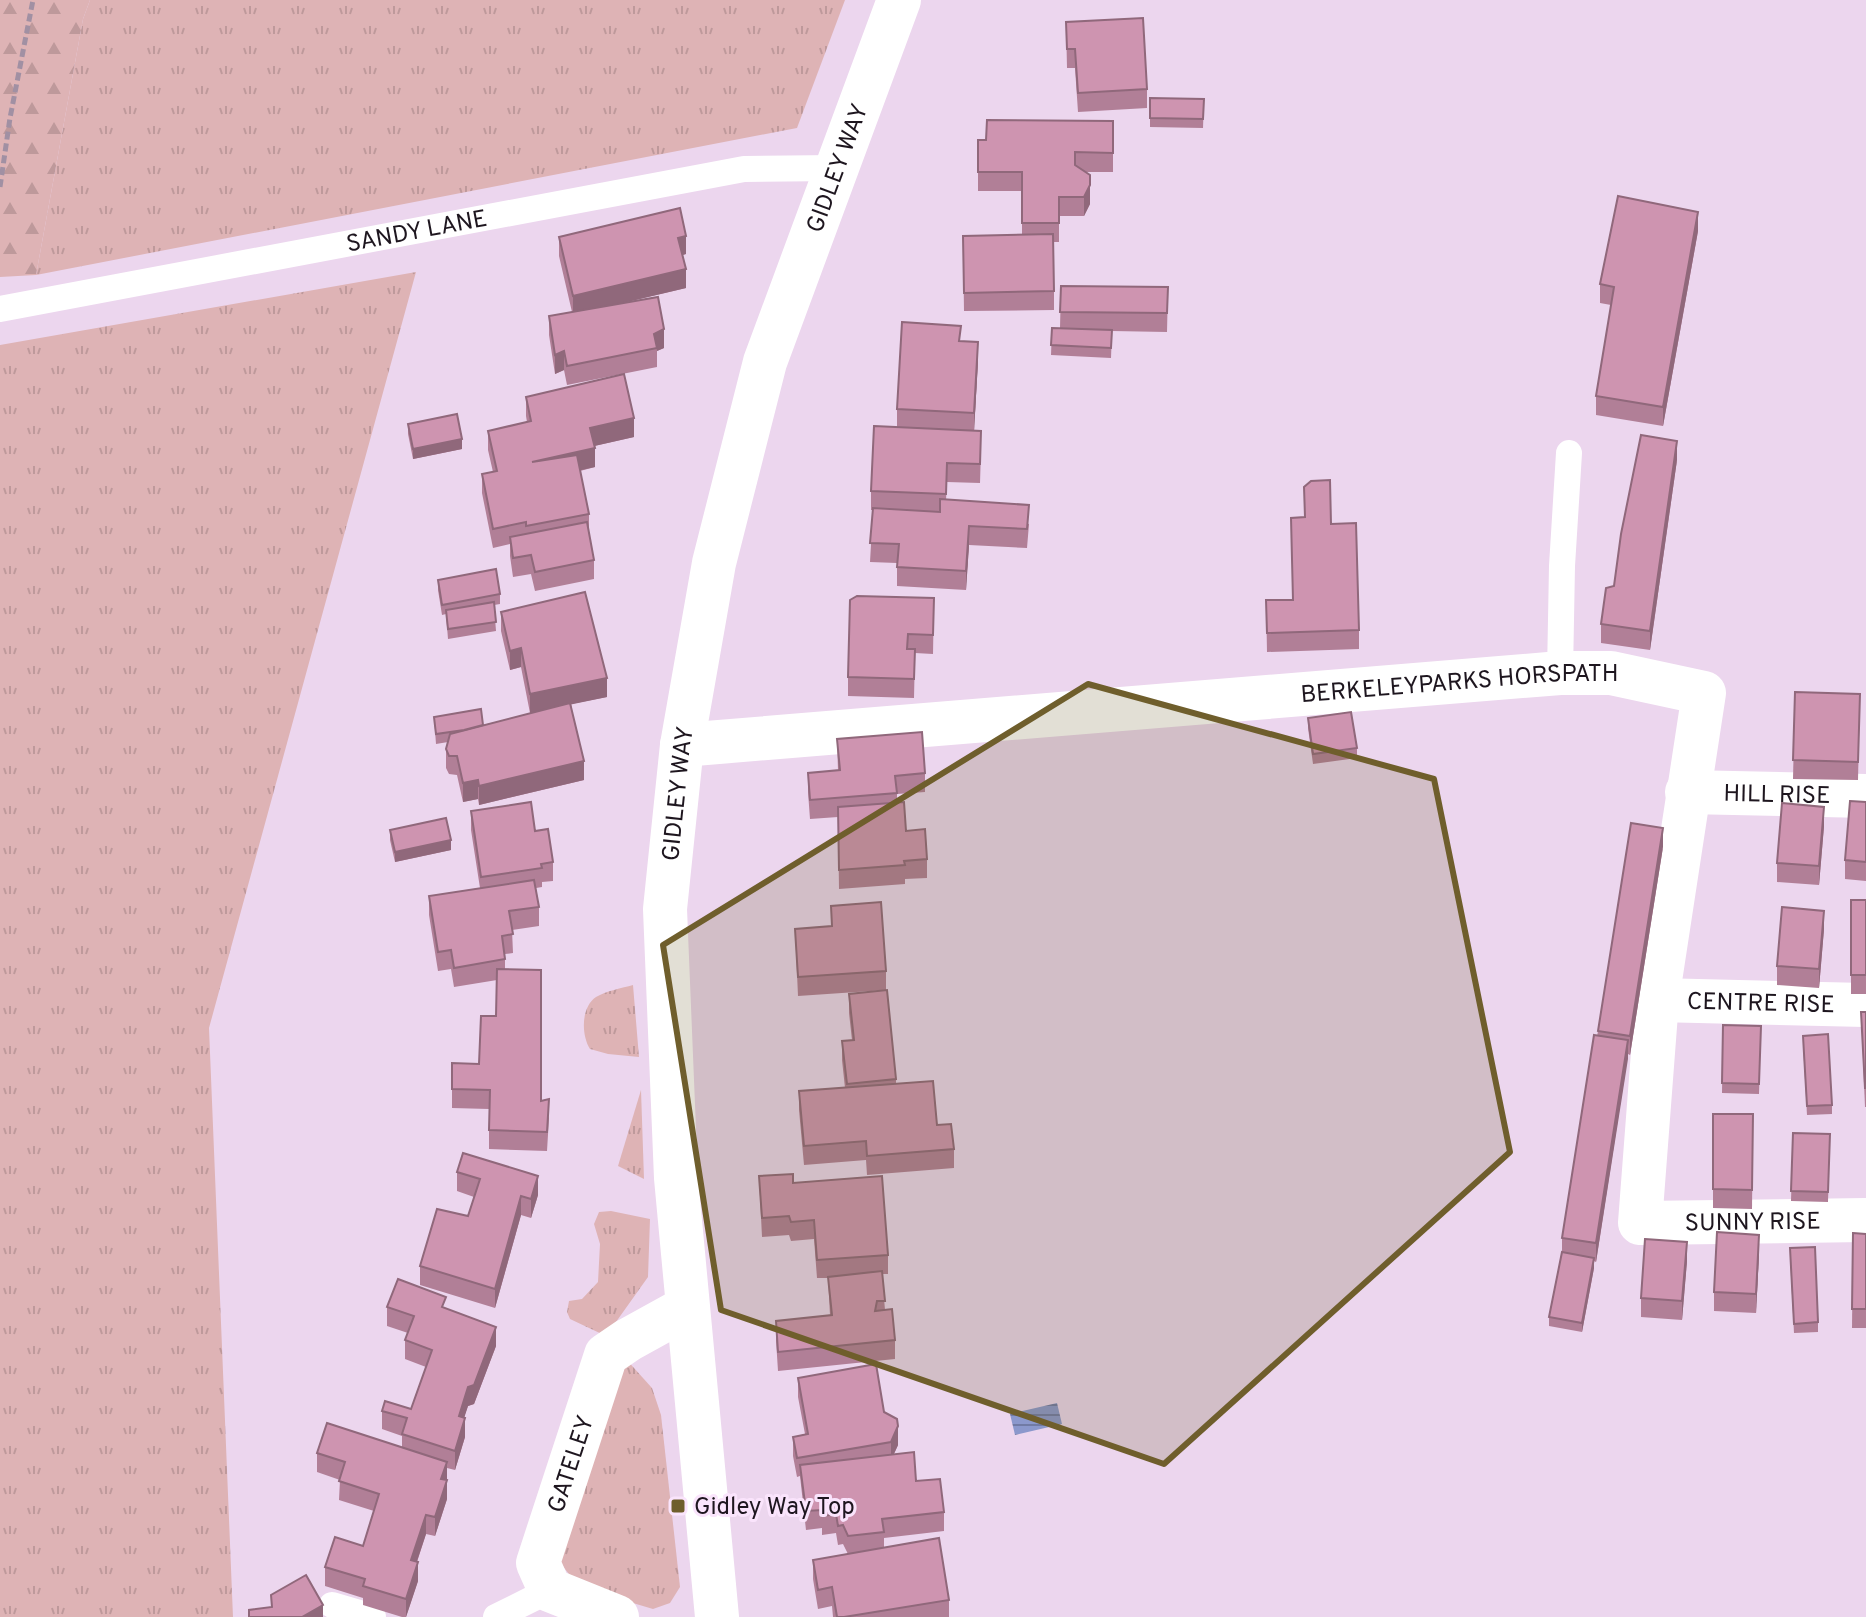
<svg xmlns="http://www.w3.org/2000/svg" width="1866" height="1617" font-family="Overpass,sans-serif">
	<defs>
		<pattern id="grass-tufts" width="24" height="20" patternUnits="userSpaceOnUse" patternTransform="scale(2)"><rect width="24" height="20" fill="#deb3b5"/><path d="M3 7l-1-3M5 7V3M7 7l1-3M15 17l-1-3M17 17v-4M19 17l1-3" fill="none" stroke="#be999b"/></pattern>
		<pattern id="forest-firs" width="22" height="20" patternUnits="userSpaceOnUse" patternTransform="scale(2)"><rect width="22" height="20" fill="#deb3b5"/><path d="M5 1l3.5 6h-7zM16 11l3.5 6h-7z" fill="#be999b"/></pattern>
		<pattern id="water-rules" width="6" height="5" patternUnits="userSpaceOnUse" patternTransform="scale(2)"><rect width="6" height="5" fill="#8b98cc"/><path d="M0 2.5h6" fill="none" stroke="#717ba5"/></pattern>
	</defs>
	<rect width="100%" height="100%" fill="#ecd6ee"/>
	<g fill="url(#grass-tufts)">
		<path d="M90,0h755l-48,128 -761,147 47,-256z"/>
		<path d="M416,272l-207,756 24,589h-233v-1272z"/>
		<path d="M633,985l6,72 -31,-3 -18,-5c-9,-14 -9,-42 6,-52 10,-6 26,-9 37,-12z"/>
		<path d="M641,1090l3,89 -26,-13z"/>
		<path d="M611,1211l39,8 -2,58 -42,59 -36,-17 -3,-7 2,-11 13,-2 16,-17 2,-38 -6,-20 5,-12z"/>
		<path d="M625,1358l27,30 9,27 19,172 -10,16 -17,6 -74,-22 -25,-32z"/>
	</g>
	<path fill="url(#forest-firs)" d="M0,0h90l-7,19 -47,256 -36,2z"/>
	<path fill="url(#water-rules)" d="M1057,1403l5,21 -47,11 -5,-21z"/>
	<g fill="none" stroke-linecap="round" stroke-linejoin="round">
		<path stroke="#a190a3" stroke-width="5" stroke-dasharray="8 4" stroke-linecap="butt" d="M0,187l10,-69 23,-118"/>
		<g stroke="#fff" stroke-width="26">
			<path id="s1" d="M0,309l744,-140 93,-1"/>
			<path d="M1560,673l2,-107 7,-113"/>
			<path d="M332,1605l41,12"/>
			<path d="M496,1617l54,-27"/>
		</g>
		<g stroke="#fff" stroke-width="44">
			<path id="s2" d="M682,745l878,-72h51l93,20 -47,307 -17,223 226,-3"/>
			<path id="s3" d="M1687,792l179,4"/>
			<path id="s4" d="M1657,1000l209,5"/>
			<path id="s5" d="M617,1617l-67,-27 -12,-27 68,-208 22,-15 58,-32"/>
			<path id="s6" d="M717,1617l-41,-439 -11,-269 17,-164 32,-182 51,-201 134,-362"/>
		</g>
	</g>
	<g fill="#b17f97">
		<path d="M1066,22l81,67v19l-69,4 -3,-44h-8z"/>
		<path d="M1150,98l54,1 -1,29 -53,-1z"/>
		<path d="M1113,121v51h-28l5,32 -6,12h-25v26h-5v68l-90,1 -1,-75 59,-1v-44h-44v-51h8z"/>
		<path d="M1698,231l-35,195 -67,-11v-19l15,-91 -11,-2v-19z"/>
		<path d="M559,237l127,17 -3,1 3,33 -77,18 55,42 -7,3v16l-90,18 -3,-15 -9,4 -6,-39v-19l23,-4 -13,-56z"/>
		<path d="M1061,286l107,1 -1,45 -55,-1 -1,27 -60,-3 1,-27h8z"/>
		<path d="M961,341l17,20 -4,69 7,20 -1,33 -33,-1 -1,18 83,24 -2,24 -58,-3 -3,45 -69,-4v-23l-27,-1 3,-52h-2v-19l26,-64v-18z"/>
		<path d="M526,397l108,40 -40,9 1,21 -15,4 9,43v19l5,27v19l-59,12 -4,-17 -18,3 -3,-21v-12l-17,4 -11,-55v-19l11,-2 -5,-22v-19l39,-9 -1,-6z"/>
		<path d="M408,424l54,25 -49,10 -5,-25z"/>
		<path d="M1677,460l-27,190 -49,-7v-19l13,-38z"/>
		<path d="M1331,524l28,106v19l-92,3 -1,-52h27z"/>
		<path d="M438,580l62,14v10l-6,1 2,26 -48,8 -2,-25 -4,1 -4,-25z"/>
		<path d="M934,598l-1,56 -18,-1 -1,45 -66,-2v-19z"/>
		<path d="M501,612l106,85 -36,7 13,76 -105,25 -1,-6 -15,3 -6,-27 -8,-1 -3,-6v-19l2,-7 -12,2 -2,-27 49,8 71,-17 -24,5 -9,-46 -11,3 -9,-39z"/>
		<path d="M1795,692l65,2 -2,86 -65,-1z"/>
		<path d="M1308,718l49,30v10l-44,6 -5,-36z"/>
		<path d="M837,739l88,34v19l-28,2v9l9,28 21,28v19l-22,1v5l-66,5 -1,-72 -28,2 -2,-27v-19l30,-3z"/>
		<path d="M1866,802v79l-21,-2v-19z"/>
		<path d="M471,811l64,20 18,31v19l-11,1v5l-6,1 3,19v19l-27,4 1,23 -8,1v15l36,132 8,17 -2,33 -58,-2v-40l-37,-1v-45l27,1 17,-48 1,-36 -43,7 -3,-18 -13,2 -9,-56v-19l51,-8 -9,-58z"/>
		<path d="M1824,826l-5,59 -42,-3v-19z"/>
		<path d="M390,830l61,20 -56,12 -5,-22z"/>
		<path d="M1663,847l-33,208 -2,-1 -32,208 -2,-1v7l-12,64 -33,-6v-9l13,-65v-14l36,-207z"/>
		<rect x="1851" y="900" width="15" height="94"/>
		<path d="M831,906l55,65v19l-88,6 -3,-67 36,-3z"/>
		<path d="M1824,929l-5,59 -42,-3v-19z"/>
		<path d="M849,994l47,85v5l41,41 17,24v19l-87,7 -1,-15 -62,5 -5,-55v-19l46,-3 -3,-28v-19l10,-1 -3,-27z"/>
		<path d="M1861,1012h5v95h-1z"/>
		<path d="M1723,1025l38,1 -2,68 -37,-1z"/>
		<path d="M1803,1045l29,60v9l-25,1z"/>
		<path d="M1713,1114h40l-1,95 -39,-1z"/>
		<path d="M1793,1133l37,1 -2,68 -37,-1z"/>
		<path d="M457,1172l81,23 -7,23 -10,-3 -26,93 -75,-23v-19l48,-50 6,-19 -17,-6z"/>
		<path d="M759,1176l34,7 95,72v19h-6l3,36 10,30v19l-117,12 -2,-31v-19l54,-6 -2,-37h-11l-3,-39 -23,2 -2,-6 -27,2z"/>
		<path d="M1853,1233l13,1v94h-14z"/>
		<path d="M1759,1254l-3,59 -42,-2v-19z"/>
		<path d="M1790,1258l28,64v10l-24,1z"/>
		<path d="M1687,1261l-5,59 -41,-3v-19z"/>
		<path d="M387,1307l59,2 50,37 -22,58 -6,2 -4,11 1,20 -10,33 -8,-2v31l-12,37 -9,-2 -9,28 1,19 -12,36h-4l-39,-12v-7l-38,-12v-19l38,-21 11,-35 -35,-11 1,-20 -23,-8v-19l85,-5v-12l-20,-7v-18l29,-2 15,-42 -21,-8v-19l3,-7 -21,-7z"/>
		<path d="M798,1378l86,34 14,33 -4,9 50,58v19l-60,7v10l65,52v17h-116l-1,-11 -14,3 -5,-30v-19l35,-6 -5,-10 -5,1 -2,-12 -14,2v-7l-16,2 -6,-54 -3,1 -4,-21v-19l12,-3 -7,-37z"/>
	</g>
	<g fill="#90687b">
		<path d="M1090,185v19l-6,12v-19z"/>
		<path d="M1698,212v19l-35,195v-19z"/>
		<path d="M686,236v18l-8,2v-18z"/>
		<path d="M686,269v19l-113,27v-19z"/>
		<path d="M664,329v19l-7,3 -3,-17z"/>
		<path d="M978,342v19l-4,71v-19z"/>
		<path d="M564,351v19l-9,4v-19z"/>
		<path d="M634,418v19l-44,10v-19z"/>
		<path d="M462,439v10l-49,10v-10z"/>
		<path d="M1677,441v19l-27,190v-19z"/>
		<path d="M595,448v19l-63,14v-19z"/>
		<path d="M969,526v19l-3,45v-19z"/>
		<path d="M521,648v19l-11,3v-19z"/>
		<path d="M607,678v19l-77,16v-19z"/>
		<path d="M584,761v19l-105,25v-19z"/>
		<path d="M478,780v19l-15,3v-19z"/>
		<path d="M1824,807v19l-5,59v-19z"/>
		<path d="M1663,828v19l-33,208v-19z"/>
		<path d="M451,840v10l-56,12v-10z"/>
		<path d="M1824,911v18l-5,59v-19z"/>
		<path d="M1628,1040v19l-32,203v-19z"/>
		<path d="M538,1176v19l-7,23v-19z"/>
		<path d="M521,1196v19l-26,93v-19z"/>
		<path d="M1759,1235v19l-3,59v-19z"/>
		<path d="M1687,1242v19l-5,59v-19z"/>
		<path d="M1594,1258v10l-12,64v-9z"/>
		<path d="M496,1327v19l-22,58 -6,2 -9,28v-18l9,-29z"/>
		<path d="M465,1418v19l-10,33v-19z"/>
		<path d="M898,1426v19l-7,15v-18z"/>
		<path d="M447,1462v19l-6,-2z"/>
		<path d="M447,1480v19l-12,37v-19z"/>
		<path d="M426,1515v19l-15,45v-19z"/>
		<path d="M418,1562v19l-12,36v-18z"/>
		<path d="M323,1605v12h-21z"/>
	</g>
	<g fill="#ce94b0" stroke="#90687b" stroke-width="2">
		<path d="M1143,18l4,71 -69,4 -3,-44h-8l-1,-27z"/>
		<path d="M1150,98l54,1 -1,20 -53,-1z"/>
		<path d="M987,120l126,1v32l-38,-1v13l15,10v10l-6,12h-25v26h-37v-51h-44v-32h8z"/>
		<path d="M1618,196l80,16 -35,195 -67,-11 18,-109 -14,-3z"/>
		<path d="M680,208l6,28 -8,2 8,31 -113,27 -14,-59z"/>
		<path d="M1053,234l1,57 -90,2 -1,-57z"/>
		<path d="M1061,286l107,1 -1,26 -107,-1z"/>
		<path d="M658,297l6,32 -10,5 3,14 -90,18 -3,-15 -9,4 -6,-39z"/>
		<path d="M902,322l59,4 -2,15 19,1 -4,71 -77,-4z"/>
		<path d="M1052,328l60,2 -1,18 -60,-3z"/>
		<path d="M624,374l10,44 -44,10 5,20 -63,14 45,-7 12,59 -63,12v-4l-33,7 -11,-55 15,-3 -9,-40 43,-10 -5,-24z"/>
		<path d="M457,414l5,25 -49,10 -5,-25z"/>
		<path d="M874,426l107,5 -1,33 -33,-1 -1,31 -75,-3z"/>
		<path d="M1641,435l36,6 -27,190 -49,-7 5,-36 8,-2 7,-52z"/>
		<path d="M1330,480l1,44 25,-1 3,107 -92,3 -1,-33h27l-2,-82 14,-1 -1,-30 7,-6z"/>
		<path d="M940,499l89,6 -2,24 -58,-3 -3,45 -69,-4 2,-23 -29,-1 3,-35 67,4z"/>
		<path d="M587,522l7,38 -59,12 -4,-17 -18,3 -3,-21z"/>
		<path d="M496,569l4,25 -58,11 -4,-25z"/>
		<path d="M585,592l22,86 -77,16 -9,-46 -11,3 -9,-39z"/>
		<path d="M857,596l77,2 -1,37 -25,-1 -1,15h8l-1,30 -66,-2 2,-77z"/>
		<path d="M494,602l2,20 -48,7 -2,-19z"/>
		<path d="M1795,692l65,2 -2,68 -65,-2z"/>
		<path d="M570,703l14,58 -105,25 -1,-6 -15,3 -6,-27h-8l-3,-7 4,-15z"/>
		<path d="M481,709l2,16 -19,5 -28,4 -2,-17z"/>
		<path d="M1351,712l6,36 -44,6 -5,-36z"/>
		<path d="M922,732l3,41 -30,3 2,17 -87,7 -2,-27 32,-3 -3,-31z"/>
		<path d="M1850,801l16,1v60l-21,-2z"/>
		<path d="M531,802l4,29 13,-2 5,33 -12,2 1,4 -61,9 -10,-66z"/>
		<path d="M904,802l2,29 19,-2 2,30 -23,2 1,4 -66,5 -1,-63z"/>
		<path d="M1782,803l42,4 -5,59 -42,-3z"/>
		<path d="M446,818l5,22 -56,12 -5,-22z"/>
		<path d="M1631,823l32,5 -33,208 -32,-5z"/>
		<path d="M534,880l5,27 -30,4 4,23 -11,2 3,23 -51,9 -3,-18 -13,2 -9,-56z"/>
		<rect x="1851" y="900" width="15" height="75"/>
		<path d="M881,902l5,69 -88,6 -3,-48 37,-3 -1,-20z"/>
		<path d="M1782,907l42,4 -5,58 -42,-3z"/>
		<path d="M497,969l44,1v131l8,-2 -2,33 -58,-2 1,-40 -38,-1v-26l27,1 2,-48h15z"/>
		<path d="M887,990l9,89 -49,5 -5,-43 12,-1 -5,-46z"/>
		<path d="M1861,1012h5v76h-1z"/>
		<path d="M1723,1025l38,1 -2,58 -37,-1z"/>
		<path d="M1828,1034l4,71 -25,1 -4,-70z"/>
		<path d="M1594,1035l34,5 -32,203 -34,-5z"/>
		<path d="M933,1081l4,44 14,-1 3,25 -87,7 -1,-15 -62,5 -5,-55z"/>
		<path d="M1713,1114h40l-1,76 -39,-1z"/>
		<path d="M1793,1133l37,1 -2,58 -37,-1z"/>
		<path d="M463,1153l75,23 -7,23 -10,-3 -26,93 -75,-23 17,-57 31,7 12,-37 -23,-7z"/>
		<path d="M793,1174v9l89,-7 6,79 -71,5 -3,-40 -23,2 -2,-6 -27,2 -3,-42z"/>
		<path d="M1717,1232l42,3 -3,59 -42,-2z"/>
		<path d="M1853,1233l13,1v75h-14z"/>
		<path d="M1645,1239l42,3 -5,59 -41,-3z"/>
		<path d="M1815,1247l3,75 -24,2 -4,-76z"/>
		<path d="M1562,1252l32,6 -12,65 -33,-6z"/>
		<path d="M882,1271l3,30h-8l-2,10 17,-2 3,31 -117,12 -2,-31 56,-6 -4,-38z"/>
		<path d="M398,1279l48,18 -4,10 54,20 -22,58 -6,2 -9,29 6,2 -10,33 -53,-17 5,-16 -25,-7 3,-10 26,8 21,-59 -27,-10 9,-24 -27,-9z"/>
		<path d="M876,1364l8,48 13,7 1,7 -7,16 -94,16 -4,-21 15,-3 -10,-56z"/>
		<path d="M327,1423l120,39 -6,17 6,1 -12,37 -9,-2 -15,45 7,2 -12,37 -43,-13 2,-7 -40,-12 10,-30 28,9 16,-52 -40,-13 6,-19 -28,-9z"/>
		<path d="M914,1452l2,29 24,-2 4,33 -62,7 2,13 -36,4 -5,-11 -5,1 -2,-12 -14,2v-6l-16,1 -6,-46z"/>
		<path d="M939,1538l10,62 -105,17h-7l-5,-30 -14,3 -5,-30z"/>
		<path d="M306,1575l17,30 -21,12h-53v-7l23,-3 -1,-12z"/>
	</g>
	<path fill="#6f5e2c" fill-opacity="0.2" stroke="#6f5e2c" stroke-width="6" stroke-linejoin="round" d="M1088,684l346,95 76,373 -346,312 -443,-154 -58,-365z"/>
	<rect fill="#6f5e2c" stroke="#fae4fc" stroke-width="3" x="670" y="1498" width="16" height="16" rx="4"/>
	<g text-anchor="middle" stroke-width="6" stroke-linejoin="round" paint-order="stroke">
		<g font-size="24" fill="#1e161f" stroke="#fae4fc">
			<text dy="8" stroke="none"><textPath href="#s6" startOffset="1474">GIDLEY WAY</textPath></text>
			<text dy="8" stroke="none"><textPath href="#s1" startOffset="424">SANDY LANE</textPath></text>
			<text dy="8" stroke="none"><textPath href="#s2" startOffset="780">BERKELEYPARKS HORSPATH</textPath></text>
			<text dy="8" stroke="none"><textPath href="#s6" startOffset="826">GIDLEY WAY</textPath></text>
			<text dy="8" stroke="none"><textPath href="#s3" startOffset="90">HILL RISE</textPath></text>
			<text dy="8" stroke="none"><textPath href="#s4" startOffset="104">CENTRE RISE</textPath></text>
			<text dy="8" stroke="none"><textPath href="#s2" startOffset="1674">SUNNY RISE</textPath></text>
			<text dy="8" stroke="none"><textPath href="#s5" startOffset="206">GATELEY</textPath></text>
		</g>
		<g font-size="24" fill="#1e161f" stroke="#fae4fc" text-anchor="start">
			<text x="694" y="1514">Gidley Way Top</text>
		</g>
	</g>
</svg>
